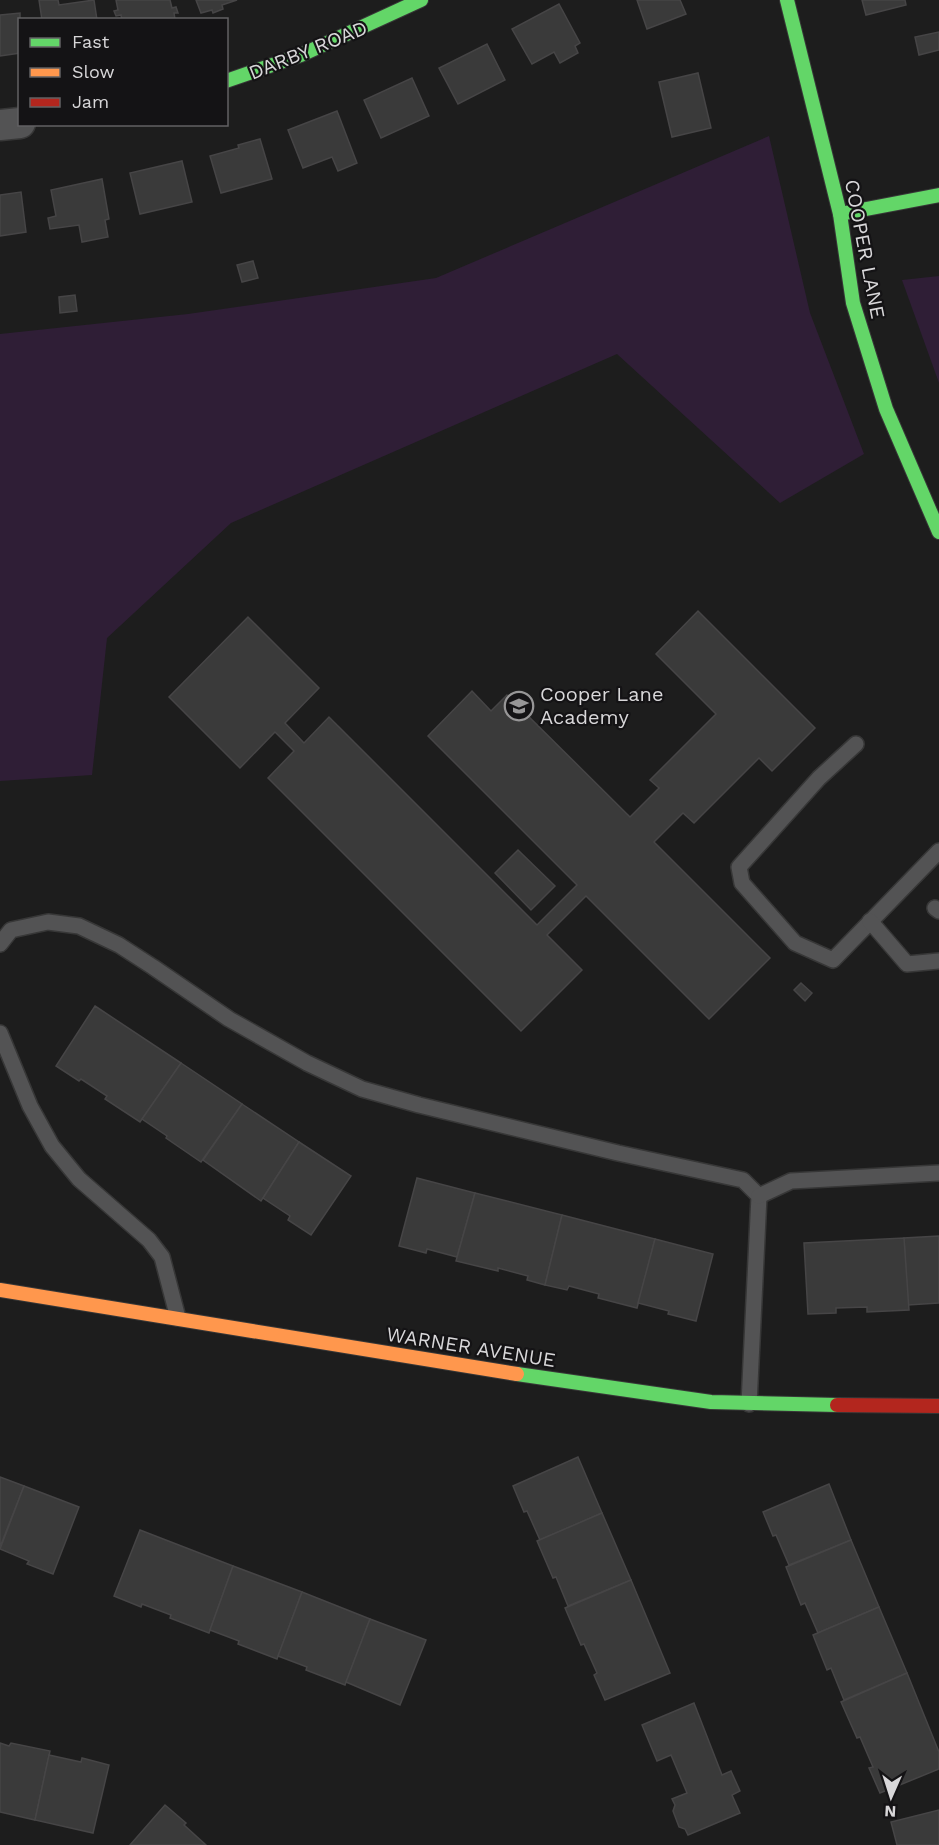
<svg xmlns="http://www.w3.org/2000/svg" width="939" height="1845" font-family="'Work Sans',sans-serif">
	<rect width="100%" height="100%" fill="#1d1d1d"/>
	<g fill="#2f1e36">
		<path d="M769,136l41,177 54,141 -84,49 -163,-149 -386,169 -124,115 -15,137 -92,6v-447l188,-20 248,-36z"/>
		<path d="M939,276v107l-37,-103z"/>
	</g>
	<g fill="#3a3a3a" stroke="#464546" stroke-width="1.5">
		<path d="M39,0h19l1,5 35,-5 3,20h-55z"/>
		<path d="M116,0h54l2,8 4,-1 2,6h-4l1,6 -3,1h-50l-1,-5 -5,1 -2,-5 4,-1z"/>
		<path d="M196,0h41l-15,5 1,4 -10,4 -1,-3 -11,3z"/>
		<path d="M637,0h43l6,14 -39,15z"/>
		<path d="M862,0h43l1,5 -40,10z"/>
		<path d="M559,4l21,39 -5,3 3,7 -18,10 -6,-11 -22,12 -20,-35z"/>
		<path d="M20,13v40l-20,3v-41z"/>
		<path d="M939,32v18l-20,5 -4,-18z"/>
		<path d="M487,44l18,36 -47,24 -19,-36z"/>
		<path d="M698,73l13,55 -39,9 -13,-55z"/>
		<path d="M412,78l17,38 -48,22 -17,-38z"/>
		<path d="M337,111l20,52 -19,8 -6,-14 -29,11 -15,-38z"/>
		<path d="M260,139l12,40 -51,14 -11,-37 29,-8 -1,-3z"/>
		<path d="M182,161l10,41 -52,12 -10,-41z"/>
		<path d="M102,179l7,40 -4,1 3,17 -26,5 -3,-17 -29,4 -2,-11 8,-2 -5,-26z"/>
		<path d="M21,192l5,40 -26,4v-41z"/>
		<path d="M253,261l5,17 -16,4 -5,-17z"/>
		<path d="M75,295l2,16 -17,2 -1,-16z"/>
		<path d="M698,611l117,117 -43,43 -13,-13 -65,65 -11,-10 -29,29 116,116 -61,61 -123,-123 -39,39 35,35 -61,61 -253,-253 26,-27 -19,-19 -35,36 -71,-71 79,-80 71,71 -34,35 19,20 25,-26 208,208 40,-40 -149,-149 44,-45 19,20 16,-16 123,122 29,-29 -9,-8 66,-66 -60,-60z"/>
		<path d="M518,850l37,36 -24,24 -36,-37z"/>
		<path d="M801,983l11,10 -7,8 -11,-11z"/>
		<path d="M95,1006l86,57 -41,59 -35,-23 2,-3 -26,-17 -2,2 -23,-15z"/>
		<path d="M181,1063l61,41 -41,58 -35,-24 1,-2 -25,-17z"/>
		<path d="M242,1104l57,38 -38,59 -58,-41z"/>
		<path d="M299,1142l52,34 -40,59 -23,-15 2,-4 -27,-18z"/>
		<path d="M417,1178l58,15 -18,64 -30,-8 -1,4 -27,-7z"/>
		<path d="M475,1193l87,22 -17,70 -18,-5 1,-4 -30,-8v3l-42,-10z"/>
		<path d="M562,1215l93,24 -18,69 -39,-10 1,-4 -30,-8 -2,4 -22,-5z"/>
		<path d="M939,1236v67l-31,2 -4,-67z"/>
		<path d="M904,1238l5,72 -42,2v-5l-31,1v5l-28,1 -4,-71z"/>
		<path d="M655,1239l58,15 -17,67 -28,-7 1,-3 -31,-8z"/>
		<path d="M578,1457l24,56 -62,27 -13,-29 -3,1 -11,-26z"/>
		<path d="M0,1477l24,9 -24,61z"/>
		<path d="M829,1484l22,56 -62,25 -13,-30 -3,1 -10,-24z"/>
		<path d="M24,1486l55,21 -26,67 -26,-10 2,-3 -29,-12z"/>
		<path d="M602,1513l29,67 -63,26 -12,-29 -3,1 -16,-37z"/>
		<path d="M140,1530l93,36 -24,67 -39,-15 1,-3 -29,-11 -1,3 -27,-11z"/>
		<path d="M851,1540l28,67 -61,26 -13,-30 -4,2 -15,-38z"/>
		<path d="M233,1566l69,26 -25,67 -39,-15 1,-3 -29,-11z"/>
		<path d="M631,1580l39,93 -65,27 -11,-25 3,-2 -13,-29 -3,1 -16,-37z"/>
		<path d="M302,1592l68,27 -25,66 -39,-15 1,-3 -29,-11z"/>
		<path d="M879,1607l28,66 -63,27 -13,-32 -4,2 -14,-35z"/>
		<path d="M370,1619l56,21 -26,65 -54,-23z"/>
		<path d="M907,1673l32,79v17l-59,24 -11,-25 4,-1 -13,-30 -3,1 -16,-36z"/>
		<path d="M694,1703l28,72 9,-4 9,20 -8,4 8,18 -52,22 -3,-6 -6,-2 -6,-16 2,-6 -3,-6 15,-6 -16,-38 -14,6 -15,-36z"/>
		<path d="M0,1743l9,3 2,-3 39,8 -15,69 -35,-8z"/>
		<path d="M49,1755l32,7 1,-4 27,7 -16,68 -58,-13z"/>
		<path d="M165,1805l21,18 -2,2 22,20h-76z"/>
		<path d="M939,1810v35h-42l-6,-23z"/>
	</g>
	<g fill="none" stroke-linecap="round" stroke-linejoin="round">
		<g stroke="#373737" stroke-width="18">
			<g id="lane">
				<path d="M856,744l-37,34 -80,89 3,16 53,60 38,17 106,-109"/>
				<path d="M935,908l4,3"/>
				<path d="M870,921l37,43 32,-3"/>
				<path d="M0,944l11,-14 37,-8 31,4 40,19 34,22 76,52 78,44 55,26 57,16 199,48 125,27 16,16 -10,208"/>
				<path d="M0,1033l30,73 22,40 27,33 70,61 13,17 16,61"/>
				<path d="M759,1196l32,-15 148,-8"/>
			</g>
		</g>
		<g stroke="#373737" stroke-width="33">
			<path id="street" d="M0,125l20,-2"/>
		</g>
		<g stroke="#373737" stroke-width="16">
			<g id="fast">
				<path d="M787,0l53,214 13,89 33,106 53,123"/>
				<path d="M226,81l75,-26 120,-55"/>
				<path d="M840,214l99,-19"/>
				<path d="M517,1374l194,28 126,3"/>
			</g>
		</g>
		<g stroke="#373737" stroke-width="16">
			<path id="slow" d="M0,1290l517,84"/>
		</g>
		<g stroke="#373737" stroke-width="16">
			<path id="jam" d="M837,1405l102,1"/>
		</g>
		<use href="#lane" stroke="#535354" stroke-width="15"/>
		<use href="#street" stroke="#535354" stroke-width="30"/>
		<use href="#fast" stroke="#63d668" stroke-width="14"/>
		<use href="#slow" stroke="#ff974d" stroke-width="14"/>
		<use href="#jam" stroke="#b3261e" stroke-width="14"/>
	</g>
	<defs>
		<g id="school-ring" transform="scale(1.5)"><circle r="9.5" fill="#141315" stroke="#979697" stroke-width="1.5"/><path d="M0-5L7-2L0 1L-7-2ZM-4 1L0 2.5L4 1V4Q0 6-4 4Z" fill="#979697"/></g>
	</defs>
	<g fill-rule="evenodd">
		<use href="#school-ring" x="519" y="706"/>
	</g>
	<g text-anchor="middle" stroke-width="4.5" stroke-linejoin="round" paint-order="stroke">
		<g font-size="20" fill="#d8d7d9" stroke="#141315">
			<text transform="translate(308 50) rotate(-22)" y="7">DARBY ROAD</text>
			<text transform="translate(865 249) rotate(79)" y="7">COOPER LANE</text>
			<text transform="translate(471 1347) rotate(9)" y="7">WARNER AVENUE</text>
		</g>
		<g font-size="20" fill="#d8d7d9" stroke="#141315" text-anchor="start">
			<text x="540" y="701">Cooper Lane<tspan x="540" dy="23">Academy</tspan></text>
		</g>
	</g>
	<rect x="18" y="18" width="210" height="108" fill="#141315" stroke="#626163" stroke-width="1.5"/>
	<rect x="30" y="38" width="30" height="9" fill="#63d668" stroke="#626163" stroke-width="1.5"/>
	<text x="72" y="48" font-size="18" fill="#d8d7d9">Fast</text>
	<rect x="30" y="68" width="30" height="9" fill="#ff974d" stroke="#626163" stroke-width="1.5"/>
	<text x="72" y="78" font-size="18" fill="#d8d7d9">Slow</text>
	<rect x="30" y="98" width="30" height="9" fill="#b3261e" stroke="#626163" stroke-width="1.5"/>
	<text x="72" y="108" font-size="18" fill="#d8d7d9">Jam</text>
	<g transform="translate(891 1797) rotate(183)" stroke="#141315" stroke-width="4.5" paint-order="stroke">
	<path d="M0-4.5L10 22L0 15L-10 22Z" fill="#d8d7d9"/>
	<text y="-9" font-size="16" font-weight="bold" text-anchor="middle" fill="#d8d7d9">N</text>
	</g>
</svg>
